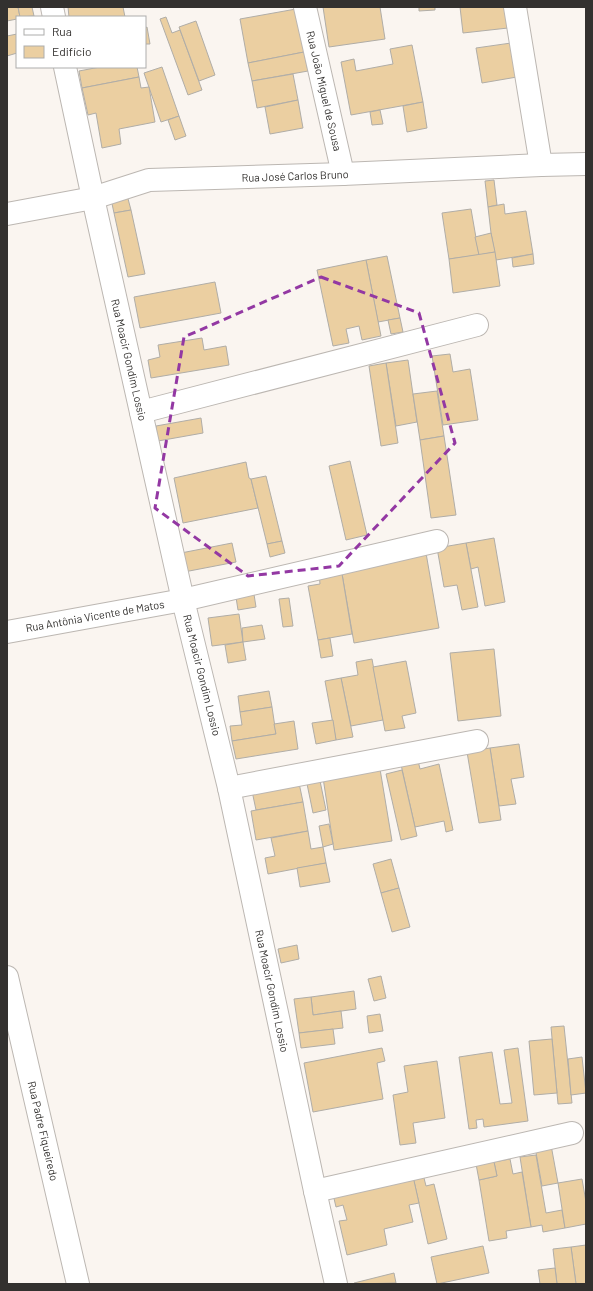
<svg xmlns="http://www.w3.org/2000/svg" width="593" height="1291" font-family="Barlow,sans-serif">
	<rect width="100%" height="100%" fill="#faf5f0"/>
	<g fill="#ebcfa1" stroke="#b0ada7">
		<path d="M7,7h11l2,10h-3v2l-10,2z"/>
		<path d="M18,7h14l2,9 -14,1z"/>
		<path d="M68,7h55l2,10h-56z"/>
		<path d="M323,7h57l5,32 -56,8z"/>
		<path d="M419,7h16v3l-16,1z"/>
		<path d="M460,7h46l2,21 -45,5z"/>
		<path d="M296,9l8,43 -56,11 -8,-44z"/>
		<path d="M166,17l6,16 8,-3 22,60 -14,5 -28,-76z"/>
		<path d="M196,21l19,54 -16,6 -20,-54z"/>
		<path d="M147,27l3,17h-5v-16z"/>
		<path d="M17,34v19l-10,3v-20z"/>
		<path d="M511,43l6,34 -35,6 -6,-35z"/>
		<path d="M412,45l11,57 -72,13 -10,-53 13,-3 2,12 37,-7 -3,-15z"/>
		<path d="M304,52l4,19 -56,10 -4,-18z"/>
		<path d="M100,67h37l2,10 -57,11 -3,-17z"/>
		<path d="M162,67l17,49 -18,6 -17,-49z"/>
		<path d="M293,74l5,26 -41,8 -5,-27z"/>
		<path d="M139,77l2,11 8,-1 6,35 -36,7 2,15 -19,4 -6,-35 -8,2 -6,-27z"/>
		<path d="M298,100l5,28 -33,6 -5,-27z"/>
		<path d="M423,102l4,26 -20,4 -4,-26z"/>
		<path d="M380,110l3,14 -11,1 -2,-13z"/>
		<path d="M179,116l7,20 -11,4 -7,-20z"/>
		<path d="M494,180l3,25 -9,2 -3,-26z"/>
		<path d="M127,195l4,15 -17,3 -3,-14z"/>
		<path d="M504,204l1,10 21,-3 7,43 -37,6 -5,-27 -3,-26z"/>
		<path d="M471,209l8,46 -30,4 -7,-46z"/>
		<path d="M131,210l14,64 -17,3 -14,-64z"/>
		<path d="M491,233l4,19 -16,3 -4,-18z"/>
		<path d="M495,252l5,34 -47,7 -4,-34z"/>
		<path d="M533,254l1,10 -21,3 -1,-9z"/>
		<path d="M387,256l13,62 -22,4 -12,-62z"/>
		<path d="M366,260l15,76 -19,4 -3,-14 -13,3 3,14 -16,3 -16,-76z"/>
		<path d="M215,282l6,31 -81,15 -6,-31z"/>
		<path d="M400,318l3,14 -12,2 -3,-14z"/>
		<path d="M202,338l2,12 22,-4 3,19 -78,13 -3,-18 12,-3 -2,-12z"/>
		<path d="M450,354l3,18 17,-3 8,51 -35,5 -11,-69z"/>
		<path d="M408,360l9,62 -21,4 -10,-63z"/>
		<path d="M386,363l12,80 -17,3 -12,-80z"/>
		<path d="M437,391l7,45 -24,4 -7,-46z"/>
		<path d="M201,418l2,15 -45,8 -2,-15z"/>
		<path d="M444,436l12,79 -25,3 -11,-78z"/>
		<path d="M350,461l17,74 -21,5 -17,-74z"/>
		<path d="M246,462l3,16 2,1 7,29 -75,15 -9,-45z"/>
		<path d="M266,476l16,65 -15,3 -16,-65z"/>
		<path d="M494,538l11,64 -20,4 -7,-39 -7,2 -5,-26z"/>
		<path d="M282,541l3,12 -15,4 -3,-13z"/>
		<path d="M232,543l4,19 -52,10 -3,-19z"/>
		<path d="M466,543l12,64 -16,3 -5,-25 -13,2 -7,-39z"/>
		<path d="M426,553l13,75 -85,15 -13,-75z"/>
		<path d="M341,568l11,66 -34,6 -10,-54 12,-2 -1,-11z"/>
		<path d="M253,588l3,19 -18,3 -3,-19z"/>
		<path d="M289,598l4,28 -10,1 -4,-28z"/>
		<path d="M239,614l4,28 -31,4 -4,-28z"/>
		<path d="M262,625l3,14 -22,3 -1,-14z"/>
		<path d="M330,638l3,18 -12,2 -3,-18z"/>
		<path d="M243,642l3,18 -18,3 -3,-18z"/>
		<path d="M494,649l7,67 -43,5 -8,-68z"/>
		<path d="M372,659l11,61 -32,6 -10,-48 17,-3 -2,-13z"/>
		<path d="M406,661l10,52 -14,3 3,12 -20,3 -12,-64z"/>
		<path d="M341,678l12,59 -17,3 -11,-59z"/>
		<path d="M269,691l3,16 -32,5 -2,-16z"/>
		<path d="M272,707l4,27 -44,7 -2,-15 12,-1 -2,-13z"/>
		<path d="M333,720l3,20 -20,4 -4,-21z"/>
		<path d="M294,721l4,28 -62,10 -4,-18 44,-7 -2,-10z"/>
		<path d="M519,744l5,33 -13,2 5,25 -17,2 -9,-58z"/>
		<path d="M490,748l11,72 -22,3 -12,-71z"/>
		<path d="M417,756l3,13 19,-5 14,66 -7,2 -2,-11 -29,6 -15,-67z"/>
		<path d="M379,763l13,78 -58,9 -12,-79z"/>
		<path d="M402,770l15,66 -16,4 -15,-66z"/>
		<path d="M319,776l7,34 -13,3 -7,-34z"/>
		<path d="M299,783l4,19 -47,8 -4,-19z"/>
		<path d="M303,802l5,29 -52,9 -5,-29z"/>
		<path d="M329,824l4,20 -10,3 -4,-21z"/>
		<path d="M308,831l3,18 12,-2 3,16 -58,11 -3,-16 10,-2 -4,-18z"/>
		<path d="M391,859l8,29 -18,5 -8,-29z"/>
		<path d="M326,863l4,19 -30,5 -3,-19z"/>
		<path d="M399,888l11,39 -18,5 -11,-39z"/>
		<path d="M297,945l2,14 -18,4 -3,-14z"/>
		<path d="M381,976l5,22 -12,3 -6,-22z"/>
		<path d="M354,991l2,18 -43,6 -2,-18z"/>
		<path d="M311,997l2,18 28,-4 2,17 -44,5 -5,-34z"/>
		<path d="M380,1014l3,17 -14,2 -2,-17z"/>
		<path d="M564,1026l8,77 -14,1 -7,-77z"/>
		<path d="M333,1029l2,15 -34,4 -2,-15z"/>
		<path d="M552,1039l5,54 -23,2 -5,-54z"/>
		<path d="M382,1048l3,13 -8,2 6,36 -70,13 -9,-49z"/>
		<path d="M518,1048l10,73 -44,6 -1,-8 -7,1 1,8 -8,1 -10,-72 33,-5 8,52 12,-1 -8,-53z"/>
		<path d="M582,1057l4,36 -15,2 -3,-36z"/>
		<path d="M437,1061l8,57 -32,5 3,20 -16,2 -7,-50 15,-3 -4,-26z"/>
		<path d="M551,1145l7,38 -16,3 -7,-39z"/>
		<path d="M536,1155l10,58 16,-3 3,18 -22,4 -1,-7 -11,2 -11,-70z"/>
		<path d="M510,1159l3,15 9,-2 9,55 -25,4 1,7 -18,3 -10,-61 18,-4 -3,-14z"/>
		<path d="M494,1162l3,14 -18,4 -3,-16z"/>
		<path d="M422,1170l4,16 8,-2 13,55 -19,5 -16,-72z"/>
		<path d="M412,1172l7,31 -10,2 4,17 -29,7 3,16 -40,10 -8,-34 8,-1 -4,-15 -7,2 -4,-17z"/>
		<path d="M582,1179l4,23v22l-21,4 -7,-45z"/>
		<path d="M586,1245v39h-10l-5,-37z"/>
		<path d="M483,1246l6,27 -52,11 -6,-27z"/>
		<path d="M571,1247l5,37h-19l-4,-35z"/>
		<path d="M555,1268l2,16h-17l-2,-14z"/>
		<path d="M394,1273l2,10 -41,1 -1,-1z"/>
	</g>
	<g fill="none" stroke-linecap="round" stroke-linejoin="round">
		<g stroke="#bcb7b2" stroke-width="24">
			<g id="minor">
				<path d="M52,7l2,10"/>
				<path d="M305,7l38,167"/>
				<path d="M515,7l26,158"/>
				<path d="M65,67l28,131 90,402 46,188 86,403 21,93"/>
				<path d="M7,214l86,-16 56,-18 194,-6 198,-9 45,-1"/>
				<path d="M141,412l336,-87"/>
				<path d="M7,632l176,-32 254,-59"/>
				<path d="M229,788l248,-47"/>
				<path d="M7,977l71,307"/>
				<path d="M315,1191l257,-58"/>
			</g>
		</g>
		<use href="#minor" stroke="#fff" stroke-width="22"/>
	</g>
	<path fill="none" stroke="#9338a3" stroke-width="3" stroke-dasharray="8 5" stroke-linejoin="round" d="M321,277l98,36 36,130 -116,123 -91,10 -93,-68 29,-171z"/>
	<g text-anchor="middle" stroke-width="3.5" stroke-linejoin="round" paint-order="stroke">
		<g font-size="11" fill="#33312f" stroke="#fff">
			<text transform="translate(324 91) rotate(77)" y="4">Rua João Miguel de Sousa</text>
			<text transform="translate(295 176) rotate(-2)" y="4">Rua José Carlos Bruno</text>
			<text transform="translate(129 360) rotate(77)" y="4">Rua Moacir Gondim Lossio</text>
			<text transform="translate(95 616) rotate(-10)" y="4">Rua Antônia Vicente de Matos</text>
			<text transform="translate(202 675) rotate(76)" y="4">Rua Moacir Gondim Lossio</text>
			<text transform="translate(272 991) rotate(78)" y="4">Rua Moacir Gondim Lossio</text>
			<text transform="translate(43 1131) rotate(77)" y="4">Rua Padre Fiqueiredo</text>
		</g>
	</g>
	<rect width="593" height="1291" fill="none" stroke="#33312f" stroke-width="16"/>
	<rect x="16" y="16" width="130" height="52" fill="#ffffff" stroke="#adadac"/>
	<rect x="24" y="29" width="20" height="6" fill="#ffffff" stroke="#adadac"/>
	<text x="52" y="36" font-size="12" fill="#33312f">Rua</text>
	<rect x="24" y="46" width="20" height="12" fill="#ebcfa1" stroke="#adadac"/>
	<text x="52" y="56" font-size="12" fill="#33312f">Edifício</text>
</svg>
